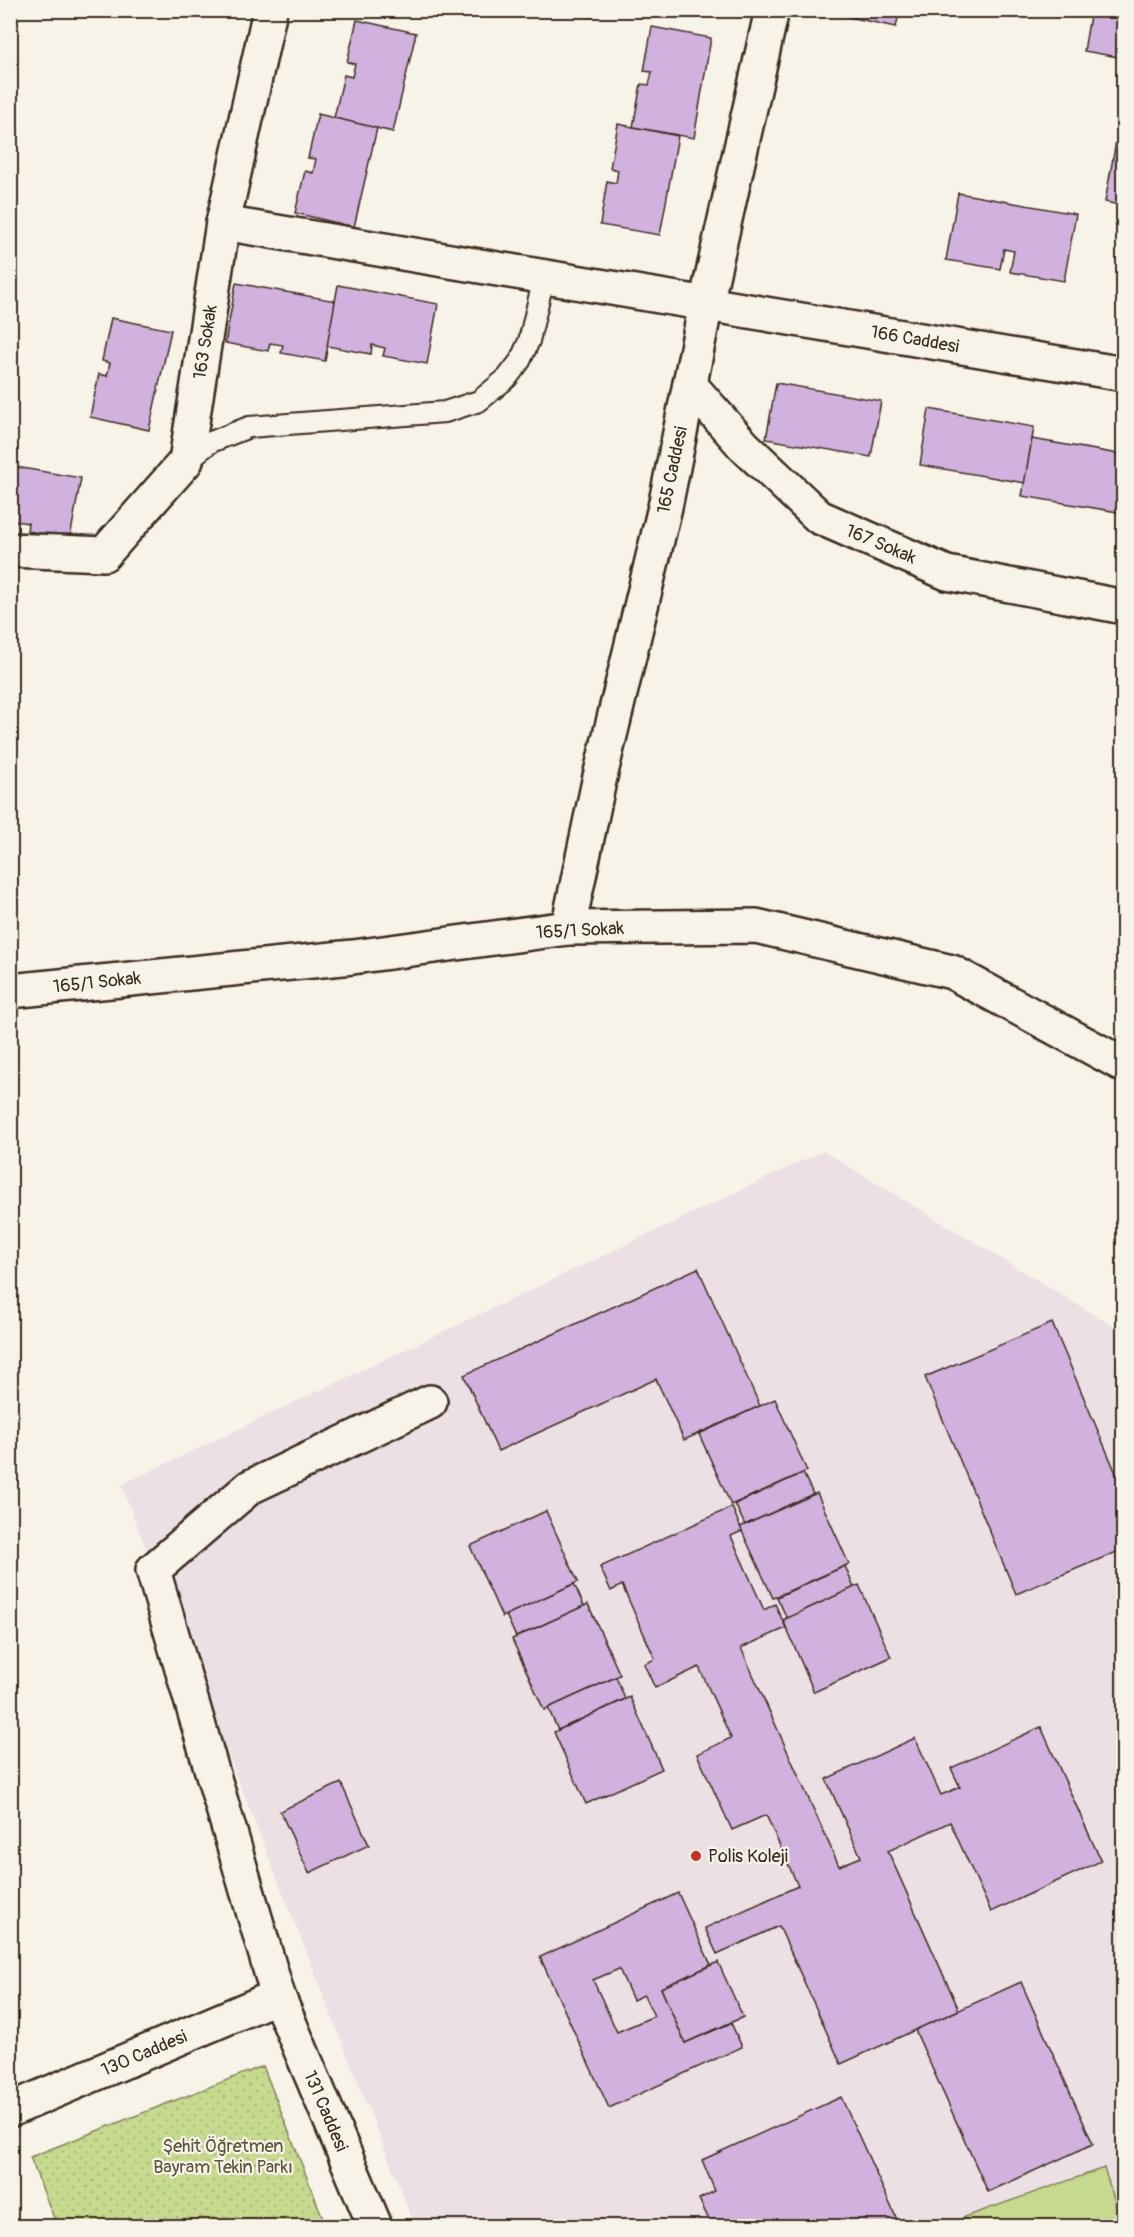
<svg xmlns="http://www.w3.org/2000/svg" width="1134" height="2237" font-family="Pangolin,sans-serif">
	<defs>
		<pattern id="grass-dots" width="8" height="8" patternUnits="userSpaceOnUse" patternTransform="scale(1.5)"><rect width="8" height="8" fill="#c7d98e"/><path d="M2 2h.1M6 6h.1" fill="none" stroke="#acba7a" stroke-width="1.8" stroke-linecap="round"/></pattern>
	</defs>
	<rect width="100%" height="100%" fill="#f7f3e8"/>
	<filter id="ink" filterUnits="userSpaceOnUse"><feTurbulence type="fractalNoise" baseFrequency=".0167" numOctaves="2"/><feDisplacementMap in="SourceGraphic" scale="12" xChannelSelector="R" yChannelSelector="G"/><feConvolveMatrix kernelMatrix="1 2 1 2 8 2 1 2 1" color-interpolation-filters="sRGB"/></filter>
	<g filter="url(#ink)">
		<path fill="#ece0e5" d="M823,1151l300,181v894h-708l-294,-741z"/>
		<path fill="url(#grass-dots)" stroke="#818256" stroke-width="1.5" d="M263,2066l63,160h-269l-27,-69z"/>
		<path fill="#c7d98e" stroke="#818256" stroke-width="1.5" d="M1104,2168l19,58h-158l-3,-8z"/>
		<g fill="#d1b2de" stroke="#3b2a1e" stroke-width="1.5" fill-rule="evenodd">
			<path d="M555,10h38l-1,7z"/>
			<path d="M831,10h69l-4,17 -66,-14z"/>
			<path d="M1091,10h33v48l-40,-7z"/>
			<path d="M357,20l59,13 -23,99 -59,-14 10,-43 8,2 3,-13 -8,-2z"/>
			<path d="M652,27l59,11 -17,100 -61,-11 8,-43 8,1 3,-13 -8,-1z"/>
			<path d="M318,114l59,14 -23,99 -59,-14 10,-42 8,2 3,-14 -8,-1z"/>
			<path d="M618,124l60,12 -18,99 -60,-10 7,-44 9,2 2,-13 -8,-2z"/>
			<path d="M1117,136l7,1v69l-19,-4z"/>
			<path d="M958,193l118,21 -12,67 -54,-9 4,-21 -10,-2 -4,20 -54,-9z"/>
			<path d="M236,283l100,18 -11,60 -44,-8 2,-8 -13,-2 -2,8 -43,-8z"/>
			<path d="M338,285l100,19 -11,60 -44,-8 2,-8 -13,-3 -1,9 -44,-8z"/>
			<path d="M111,318l60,12 -22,100 -59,-13 9,-43 8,2 3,-13 -8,-2z"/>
			<path d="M776,383l105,18 -10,56 -105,-18z"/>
			<path d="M929,409l105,18 -9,56 -105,-18z"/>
			<path d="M1032,439l92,16v58l-102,-17z"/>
			<path d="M10,466l71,12 -11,60 -43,-7 1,-8 -13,-2 -1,8 -4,-1z"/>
			<path d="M698,1268l62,138 -76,34 -28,-61 -158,72 -34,-76z"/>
			<path d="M1052,1323l72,169v57l-108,45 -91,-217z"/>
			<path d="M775,1399l32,72 -76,34 -32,-71z"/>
			<path d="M803,1473l10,21 -68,31 -10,-21z"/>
			<path d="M817,1493l32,71 -76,34 -33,-71z"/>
			<path d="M732,1507l10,24 -11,5 33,74 11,-6 11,24 -45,20 98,218 22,-9 -35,-78 89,-41 26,57 19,-8 -9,-19 90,-41 60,134 -110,51 -41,-90 -62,29 71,159 -118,54 -62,-138 -62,28 -12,-26 93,-42 -32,-71 -34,15 -35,-76 34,-16 -32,-71 -44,21 -11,-24 11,-5 -33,-74 -11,6 -11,-24z"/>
			<path d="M546,1511l32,71 -76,35 -32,-71z"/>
			<path d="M845,1566l9,22 -67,30 -10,-21z"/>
			<path d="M574,1584l10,22 -68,31 -10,-22z"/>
			<path d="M859,1585l32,72 -77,35 -31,-72z"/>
			<path d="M588,1604l32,71 -76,35 -32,-71z"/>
			<path d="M616,1677l9,22 -67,31 -10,-22z"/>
			<path d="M630,1697l32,72 -76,35 -32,-72z"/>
			<path d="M341,1783l28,62 -60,28 -29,-62z"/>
			<path d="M678,1893l33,72 -50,23 24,55 46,-20 11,24 -133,61 -69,-151zM619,1969l14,31 11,-5 10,21 -37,16 -24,-52z"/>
			<path d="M718,1962l25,55 -58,26 -24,-55z"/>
			<path d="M1021,1982l72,162 -105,48 -73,-162z"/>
			<path d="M841,2097l59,129h-188l-13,-27 16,-8 -13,-31z"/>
		</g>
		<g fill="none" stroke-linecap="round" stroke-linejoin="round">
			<g stroke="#3b2a1e" stroke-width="24">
				<path id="lane" d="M186,461l25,-19 38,-15 196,-15 34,-11 28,-23 13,-17 9,-20 15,-64"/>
			</g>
			<g stroke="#3b2a1e" stroke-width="38">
				<g id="street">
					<path d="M772,10l-66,294 -41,203 -66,274 -31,147 188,-2 196,46 172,93"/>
					<path d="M223,223l901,151"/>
					<path d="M690,385l54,61 75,71 128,56 177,34"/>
					<path d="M10,550l94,4 82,-93 37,-238 47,-213"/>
					<path d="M278,1996l-125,-426 97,-83 180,-85"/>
				</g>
			</g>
			<g stroke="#3b2a1e" stroke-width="38">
				<g id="secondary">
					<path d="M10,991l343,-34 215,-29"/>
					<path d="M10,2110l268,-114 97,230"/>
				</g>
			</g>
			<use href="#lane" stroke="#f7f3e8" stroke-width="20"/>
			<use href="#street" stroke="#f7f3e8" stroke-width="33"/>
			<use href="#secondary" stroke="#f7f3e8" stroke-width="33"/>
		</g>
	</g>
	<circle fill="#c8321e" stroke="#f7f3e8" stroke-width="2" cx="696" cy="1856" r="6"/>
	<g text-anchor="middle" stroke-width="4.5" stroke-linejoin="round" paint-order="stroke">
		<g font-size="18" fill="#3b2a1e" stroke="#f7f3e8">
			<text transform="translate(915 339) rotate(10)" y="6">166 Caddesi</text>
			<text transform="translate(205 342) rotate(-81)" y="6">163 Sokak</text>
			<text transform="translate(672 470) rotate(-78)" y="6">165 Caddesi</text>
			<text transform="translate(881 544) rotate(23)" y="6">167 Sokak</text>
			<text transform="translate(580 930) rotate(-3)" y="6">165/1 Sokak</text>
			<text transform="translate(97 982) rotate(-6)" y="6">165/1 Sokak</text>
			<text transform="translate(144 2053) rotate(-23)" y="6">130 Caddesi</text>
			<text transform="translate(326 2111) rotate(67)" y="6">131 Caddesi</text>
		</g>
		<g font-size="18" fill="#3b2a1e" stroke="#f7f3e8" text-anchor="start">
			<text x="708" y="1862">Polis Koleji</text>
		</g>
		<g font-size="18" fill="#5e563a" stroke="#f7f3e8">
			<text x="223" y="2152">Şehit Öğretmen<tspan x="223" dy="21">Bayram Tekin Parkı</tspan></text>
		</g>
	</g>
	<rect width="1134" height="2237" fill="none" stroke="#f7f3e8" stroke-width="36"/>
	<rect x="18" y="18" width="1098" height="2201" fill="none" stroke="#3b2a1e" stroke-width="2" filter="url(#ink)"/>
</svg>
